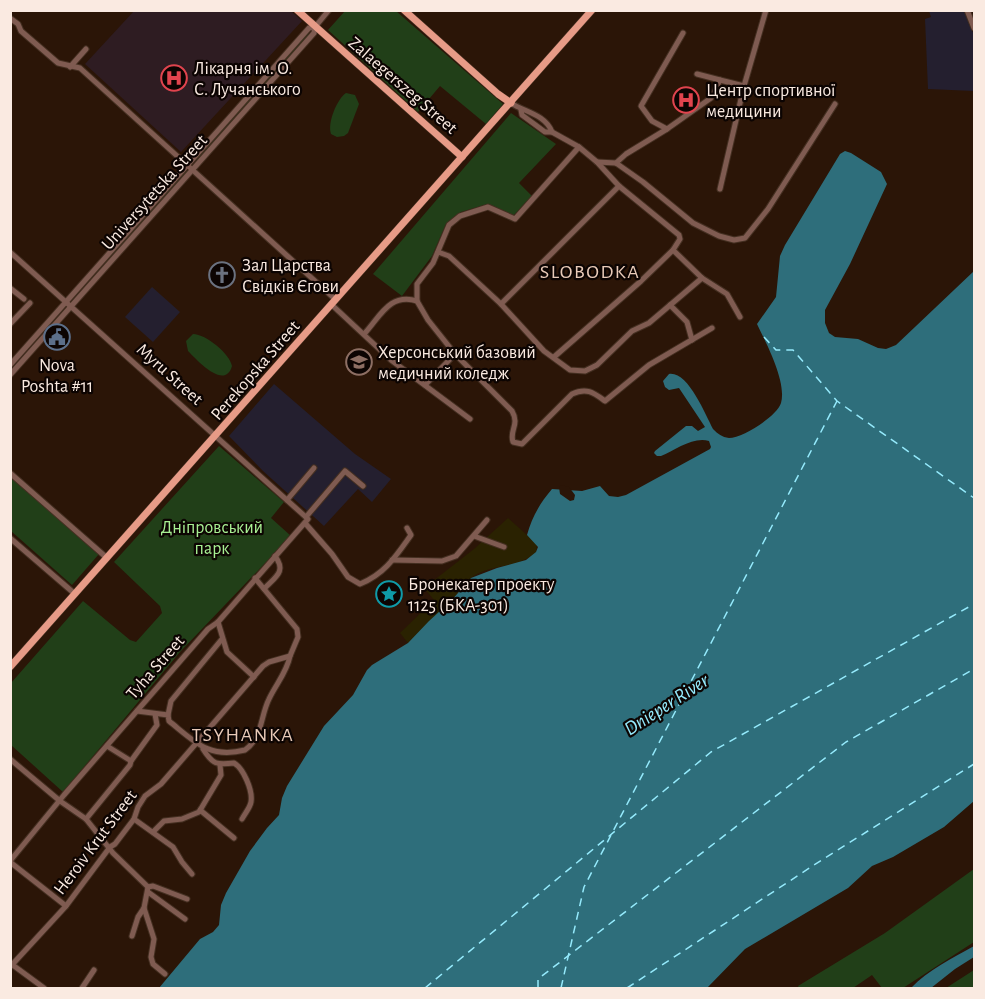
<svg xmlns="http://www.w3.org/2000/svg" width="985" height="999" font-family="'Alegreya Sans',sans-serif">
	<rect width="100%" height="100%" fill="#2b1507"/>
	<g fill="#241f2f">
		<path d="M929,11h35l10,24v56l-46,-2 -3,-70 6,-2z"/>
		<path d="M152,287l28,25 -27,30 -28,-25z"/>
		<path d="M274,384l81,70 36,25 -19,23 -14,-13 -34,37 -61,-55 -34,-35z"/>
	</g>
	<path fill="#2e1c22" d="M134,11h157l11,10 -121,131 -96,-88z"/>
	<g fill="#213f18">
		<path d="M345,11h51l107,93 -17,20 -46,-38 -22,26 -90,-82z"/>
		<path d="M308,33l2,2 -112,126 -3,-1z"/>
		<path d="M346,93l9,2 4,9 -11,29 -4,3 -7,1 -6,-3c-4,-11 6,-35 15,-41z"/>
		<path d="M511,113l45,31 -37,39 13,13 -19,20 -25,-12 -27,8 -15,12 -14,32 -30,40 -29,-22z"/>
		<path d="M186,170l2,2 -109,124 -2,-1z"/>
		<path d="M193,334c13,0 37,20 39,32 -7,25 -35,-6 -44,-15l-2,-10z"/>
		<path d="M219,446l65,56 -13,16 20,18 -111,116 -117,140 -52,-47v-62l72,-82 47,39 6,2 26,-29 -2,-7 -46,-44z"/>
		<path d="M11,477l88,77 -27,31 -61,-54z"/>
		<path d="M974,869v73l-71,46h-21l-10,-13 -19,13h-54l-1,-2 87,-53z"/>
		<path d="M974,970v18h-28z"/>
	</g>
	<path fill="#2a2201" d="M508,518l29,26 -1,8c-17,17 -47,11 -65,26 -9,7 -14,18 -22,25 -14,14 -28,26 -41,40l-8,-10 34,-33 -10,-12 50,-39z"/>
	<g fill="#2e6e7b">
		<path d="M845,151l6,2 30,19 6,12 -37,80 -25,46v13l4,10 6,4 23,2 20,9 8,1 10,-4 78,-74v530l-30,26 -51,30 -21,9 -24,22 -103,61 -38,39h-548l41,-49 13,-7 6,-7 2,-20 5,-12 24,-42 17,-23 12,-13 3,-17 5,-12 37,-60 29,-31 14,-25 5,-5 36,-22 21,-22 22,-20 20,-23 26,-10 29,-8 10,-8 2,-5 -11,-12c5,-18 13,-32 25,-46l30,2 18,-5 9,10 9,1 8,-2 84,-46 1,-2 -2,-6c-15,-5 -34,9 -48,15h-4l-3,-3 1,-2 31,-25h6l6,5 7,-4 -26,-39 -10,2 -4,-3 -2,-6 6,-7c19,-3 36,40 44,55 5,5 9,8 16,9 14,0 48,-22 52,-35 6,-21 -15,-60 -24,-79l19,-27 4,-41 5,-11 55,-91z"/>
		<path d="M974,946v11l-19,12 -24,19h-20c17,-18 42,-30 63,-42z"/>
	</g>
	<path fill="#2b1507" d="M561,485l8,2 6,8 -1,5 -4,1 -10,-7 -1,-7z"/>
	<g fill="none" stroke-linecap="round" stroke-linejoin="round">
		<g stroke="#95eafc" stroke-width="1.5" stroke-dasharray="8 6" stroke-linecap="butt">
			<path d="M764,337l12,13h17l44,51 137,97"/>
			<path d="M425,988l286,-236 263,-148"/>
			<path d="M538,988v-9l308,-237 128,-73"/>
			<path d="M561,988l23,-101 253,-486"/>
			<path d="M627,988l187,-123 160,-101"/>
		</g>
		<g stroke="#442f21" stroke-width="7">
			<g id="minor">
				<path d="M967,10l7,18"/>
				<path d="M10,18l8,6 3,7 37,32 22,5 256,232"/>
				<path d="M70,67l16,-18"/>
				<path d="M720,80l24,6 22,-76"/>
				<path d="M511,103c13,9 34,11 41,29"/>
				<path d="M521,110l1,5 23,17h7l27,15 18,15 22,24 60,49 1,4 -7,11 -32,31 -87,76"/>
				<path d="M667,129l44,-31 9,-18 -23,-6"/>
				<path d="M579,147l-64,72 -27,-12 -28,9 -11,9 -16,38 -16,21v17l11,19 27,34 57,57c8,14 -3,19 1,31l9,2 50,-50c15,-7 22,-1 33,7l44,-36 63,-37"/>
				<path d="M597,162l19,1 27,19 50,41 26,13 15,4 11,-2 23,-29 67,-105"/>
				<path d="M616,163l10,-9 41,-25 -15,-8 -11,-15 42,-73"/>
				<path d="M720,189l24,-103"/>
				<path d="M673,250l29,28 25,16 13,23"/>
				<path d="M10,252l298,267 -90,103 -10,7 -144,166 -54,66"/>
				<path d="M438,252l11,4 52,48 43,47 26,19 15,1 12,-6 35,-34 17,-8 53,-45"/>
				<path d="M10,288l14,11"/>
				<path d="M501,304l118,-118"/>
				<path d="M332,305l59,55 79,59"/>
				<path d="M670,305l17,17 5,18"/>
				<path d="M10,324l20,-21"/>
				<path d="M365,333c16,-18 25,-40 52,-32"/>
				<path d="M10,365l299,-337 6,-1 14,-17"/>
				<path d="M10,375l304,-342 1,-6"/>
				<path d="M425,385l30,-31"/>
				<path d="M10,473l97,85"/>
				<path d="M287,500l27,-32"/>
				<path d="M306,517l39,-46 18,15"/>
				<path d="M305,523l27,31 16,23 12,7c25,-10 36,-28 51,-49l-4,-7"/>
				<path d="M474,536l30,11"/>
				<path d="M10,538l65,56"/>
				<path d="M392,560l50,1 14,-5 31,-36"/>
				<path d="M264,589c11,-12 23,-17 11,-33"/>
				<path d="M218,622l9,30 27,25"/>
				<path d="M137,711l31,4 1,6c26,21 40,38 76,29 18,-13 15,-33 24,-51 7,-15 18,-27 21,-43"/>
				<path d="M168,715l3,-14 51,-62"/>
				<path d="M107,746l24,15"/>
				<path d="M203,749c10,16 14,16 31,14 9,5 19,27 17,39 -1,6 -6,11 -9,17"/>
				<path d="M10,759l50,42 26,18 27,34 35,34 5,-1 34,13"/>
				<path d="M200,810l34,28"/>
				<path d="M86,819l44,-54 1,-4 26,-36 -2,-11"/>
				<path d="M134,819l39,28 9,15 10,12"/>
				<path d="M153,832l11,-11 18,-2 17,-7 22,-37 -1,-10"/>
				<path d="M10,862l56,44"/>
				<path d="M148,887l-4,21 10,31 -3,18 2,7 12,10"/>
				<path d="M148,892l37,27"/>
				<path d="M132,936l6,-19 6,-9"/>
				<path d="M10,963l34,25"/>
				<path d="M10,967l56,-61 44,-59 5,-3 19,-25 4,-12 7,-11 16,-12 102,-118 6,-4 21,-6 8,-19 -1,-8 -42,-51"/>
				<path d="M82,988l12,-18"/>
			</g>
		</g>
		<g stroke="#442f21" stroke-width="8">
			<g id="major">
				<path d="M297,10l165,147"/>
				<path d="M404,10l94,84 13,9"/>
				<path d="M10,667l582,-657"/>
			</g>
		</g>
		<use href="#minor" stroke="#7f5b51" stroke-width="5"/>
		<use href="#major" stroke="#e79b87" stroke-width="7"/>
	</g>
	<defs>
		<g id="hospital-ring" transform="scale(1.35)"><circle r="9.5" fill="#0c0402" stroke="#e0444e" stroke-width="1.5"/><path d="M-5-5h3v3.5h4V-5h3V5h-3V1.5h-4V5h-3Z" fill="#e0444e"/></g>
		<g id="church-ring" transform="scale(1.35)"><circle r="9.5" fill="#0c0402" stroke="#6b7280" stroke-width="1.5"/><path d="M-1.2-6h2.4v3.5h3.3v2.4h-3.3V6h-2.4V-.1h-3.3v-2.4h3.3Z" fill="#6b7280"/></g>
		<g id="civic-ring" transform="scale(1.35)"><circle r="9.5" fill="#0c0402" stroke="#5c6f8a" stroke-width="1.5"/><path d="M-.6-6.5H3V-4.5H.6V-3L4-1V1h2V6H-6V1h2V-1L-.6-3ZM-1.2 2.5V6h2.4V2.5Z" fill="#5c6f8a"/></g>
		<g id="university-ring" transform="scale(1.35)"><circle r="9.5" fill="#0c0402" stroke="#8d6e63" stroke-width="1.5"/><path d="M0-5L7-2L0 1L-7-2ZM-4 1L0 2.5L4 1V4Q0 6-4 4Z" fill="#8d6e63"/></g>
		<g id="sight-ring" transform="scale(1.35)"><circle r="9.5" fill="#0c0402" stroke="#0f9aa8" stroke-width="1.5"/><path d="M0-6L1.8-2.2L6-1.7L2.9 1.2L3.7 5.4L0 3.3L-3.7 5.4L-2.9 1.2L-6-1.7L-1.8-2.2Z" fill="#0f9aa8"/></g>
	</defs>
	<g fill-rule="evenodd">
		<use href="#hospital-ring" x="174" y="78"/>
		<use href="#hospital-ring" x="686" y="100"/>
		<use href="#church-ring" x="222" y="275"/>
		<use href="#civic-ring" x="57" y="337"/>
		<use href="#university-ring" x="359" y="362"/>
		<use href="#sight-ring" x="389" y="594"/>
	</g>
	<g text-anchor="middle" stroke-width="4.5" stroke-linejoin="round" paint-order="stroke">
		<g font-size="18" fill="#faeae1" stroke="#0c0402" text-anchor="start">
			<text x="194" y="74">Лікарня ім. О.<tspan x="194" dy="21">С. Лучанського</tspan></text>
			<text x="706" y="96">Центр спортивної<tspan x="706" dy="21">медицини</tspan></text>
			<text x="242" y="271">Зал Царства<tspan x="242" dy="21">Свідків Єгови</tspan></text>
			<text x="378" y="358">Херсонський базовий<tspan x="378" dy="21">медичний коледж</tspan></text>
			<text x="57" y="371" text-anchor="middle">Nova<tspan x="57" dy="21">Poshta #11</tspan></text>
			<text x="408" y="590">Бронекатер проекту<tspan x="408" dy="21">1125 (БКА-301)</tspan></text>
		</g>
		<g font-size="18" fill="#faeae1" stroke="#0c0402">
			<text transform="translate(403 85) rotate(41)" y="6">Zalaegerszeg Street</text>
			<text transform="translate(154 192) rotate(-48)" y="6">Universytetska Street</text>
			<text transform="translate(255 370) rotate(-49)" y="6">Perekopska Street</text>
			<text transform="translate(170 374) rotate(42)" y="6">Myru Street</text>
			<text transform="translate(155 667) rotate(-49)" y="6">Tyha Street</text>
			<text transform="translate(95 842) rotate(-53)" y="6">Heroiv Krut Street</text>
		</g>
		<g font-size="18" fill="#a7ef92" stroke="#0c0402">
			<text x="212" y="533">Дніпровський<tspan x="212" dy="21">парк</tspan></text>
		</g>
		<g font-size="20" letter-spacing="1.5" fill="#e9cab8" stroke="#0c0402">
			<text x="590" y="278">SLOBODKA</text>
			<text x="243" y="741">TSYHANKA</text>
		</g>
		<g font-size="20" font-style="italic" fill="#95eafc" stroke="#0c0402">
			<text transform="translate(666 704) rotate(-33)" y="7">Dnieper River</text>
		</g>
	</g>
	<rect width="985" height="999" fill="none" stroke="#faeae1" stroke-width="24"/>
</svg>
